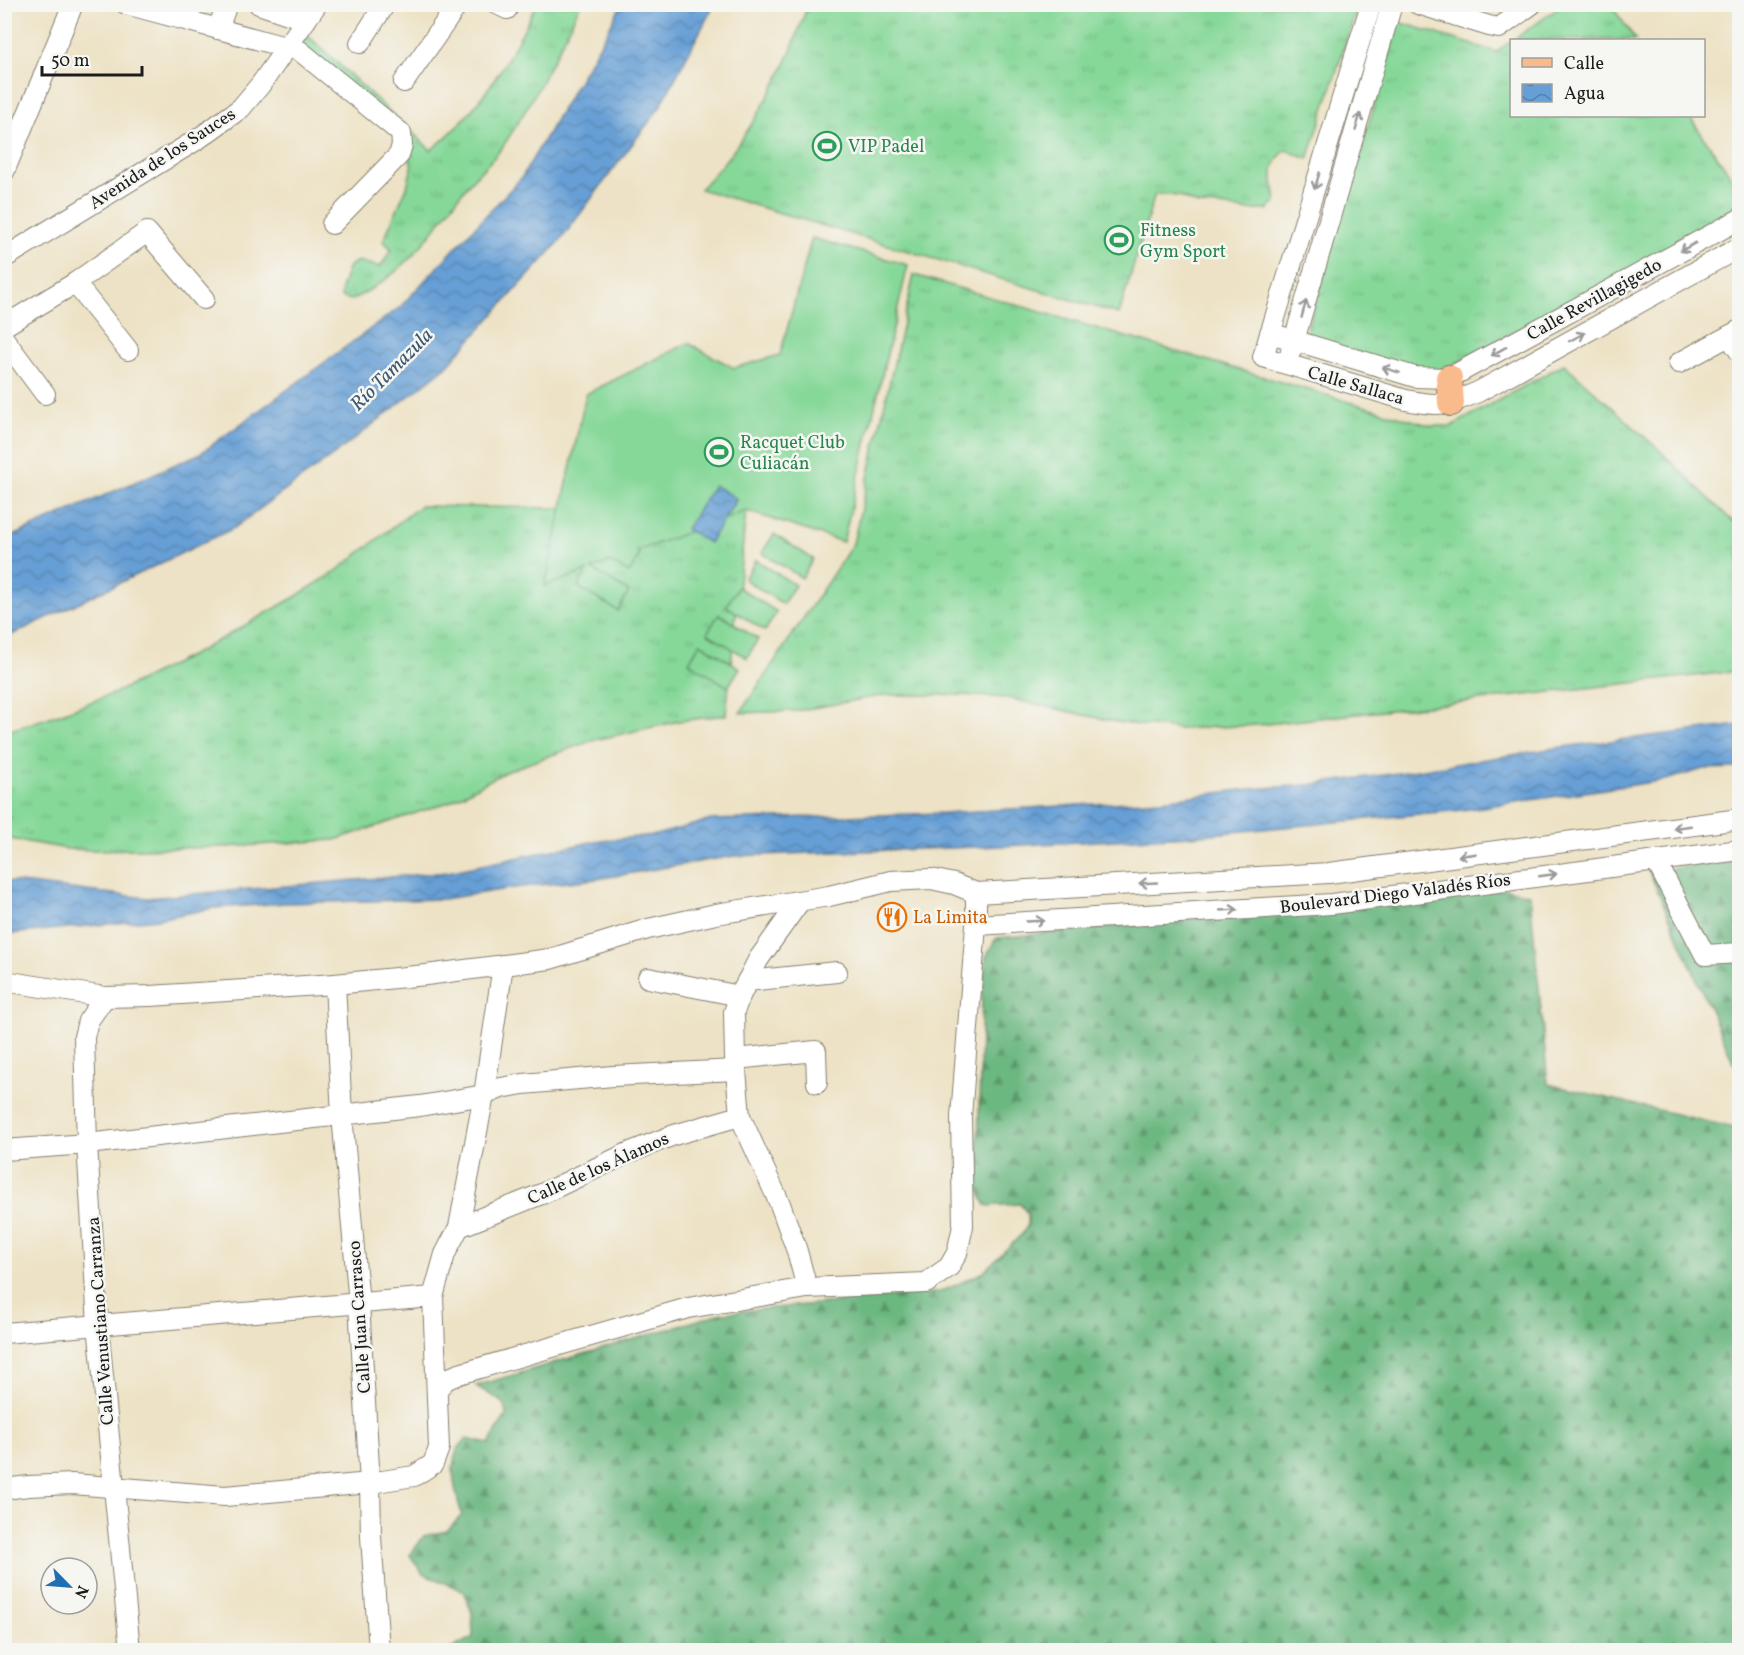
<svg xmlns="http://www.w3.org/2000/svg" width="1744" height="1655" font-family="Vollkorn,serif">
	<defs>
		<pattern id="grass-tufts" width="24" height="20" patternUnits="userSpaceOnUse" patternTransform="scale(1.5)"><rect width="24" height="20" fill="#86d899"/><path d="M3 7l-1-3M5 7V3M7 7l1-3M15 17l-1-3M17 17v-4M19 17l1-3" fill="none" stroke="#73b983"/></pattern>
		<pattern id="forest-firs" width="22" height="20" patternUnits="userSpaceOnUse" patternTransform="scale(1.5)"><rect width="22" height="20" fill="#6cb881"/><path d="M5 1l3.5 6h-7zM16 11l3.5 6h-7z" fill="#589569"/></pattern>
		<pattern id="water-waves" width="16" height="10" patternUnits="userSpaceOnUse" patternTransform="scale(1.5)"><rect width="16" height="10" fill="#669fd5"/><path d="M0 5q4-4 8 0t8 0" fill="none" stroke="#5381ac"/></pattern>
	</defs>
	<rect width="100%" height="100%" fill="#f6f6f2"/>
	<filter id="ink" filterUnits="userSpaceOnUse"><feTurbulence type="fractalNoise" baseFrequency=".0167" numOctaves="2"/><feDisplacementMap in="SourceGraphic" scale="12" xChannelSelector="R" yChannelSelector="G"/><feConvolveMatrix kernelMatrix="1 2 1 2 8 2 1 2 1" color-interpolation-filters="sRGB"/></filter>
	<filter id="wash" filterUnits="userSpaceOnUse"><feTurbulence type="fractalNoise" baseFrequency=".008" numOctaves="4" result="noise"/><feDisplacementMap in="SourceGraphic" scale="24" xChannelSelector="R" yChannelSelector="G"/><feGaussianBlur stdDeviation="1.35" result="paint"/><feColorMatrix in="noise" values="0 0 0 0 0 0 0 0 0 0 0 0 0 0 0 0 0 1.4 0 .05"/><feComposite in="paint" operator="in"/></filter>
	<g filter="url(#wash)">
		<rect width="100%" height="100%" fill="#ede2c5"/>
		<g fill="url(#grass-tufts)" stroke="#517a5a" stroke-width="1.5">
			<path d="M1564,4l47,1 25,35h-123z"/>
			<path d="M536,5h44c-23,49 -48,99 -79,144 -10,13 -23,24 -34,37 -38,49 -57,86 -116,114l-10,-3 1,-11 7,-20 9,-5 22,6 12,-18 -9,-8 24,-54 5,-21 -3,-11 -10,-15 -99,-94 7,-11 124,115c48,-38 79,-91 105,-145z"/>
			<path d="M808,5v-1l550,1 -50,154 -22,-9c-19,16 -13,29 -10,51l-9,9h-23l-23,-4 -23,-1 -19,-9 -24,-2 -36,120 -419,-125c32,-32 58,-72 79,-112 12,-23 20,-49 29,-72z"/>
			<path d="M1399,22l97,30 15,-11 1,75h177l50,72v22l-286,155 -21,8 -128,-33z"/>
			<path d="M914,275l518,151h20l112,-62 93,84 76,74 6,-5v153l-2,1 -479,54 -78,4 -59,-6 -114,-25 -45,-3h-76l-91,16 -55,2 113,-169z"/>
			<path d="M420,506l326,5 -20,204 -47,6 -88,20 -84,30 -58,31 -114,38 -110,7 -132,3 -25,-1 -63,-11v-106l54,-18 56,-21 83,-41 97,-55 40,-25z"/>
		</g>
		<g fill="url(#forest-firs)" stroke="#446a4e" stroke-width="1.5">
			<path d="M1739,860v215l-90,-204z"/>
			<path d="M1506,889l24,5 18,190 191,45v521h-1290l24,-13 -1,-24 -8,-22 -42,-18 -12,-18 14,-19 23,-5 15,-16c-7,-23 -18,-60 5,-76l22,5 17,-29 -2,-12 -28,-17 246,-73 218,-21 42,-19 40,-39 6,-9v-11l-8,-10 -34,2 -9,-20 5,-194 4,-35 10,-19z"/>
		</g>
		<g fill="#86d899" stroke="#517a5a" stroke-width="1.5">
			<path d="M812,238l96,27 -65,277 -97,-31 -109,40 3,3 -11,19 -19,-11 -18,7 37,23 -11,19 -40,-24 9,-16 -42,15 41,-192 102,-51 46,25 46,-13z"/>
			<path d="M774,534l39,25 -11,19 -40,-25z"/>
			<path d="M756,560l39,25 -12,19 -39,-25z"/>
			<path d="M738,587l39,25 -12,19 -39,-25z"/>
			<path d="M719,614l39,25 -11,19 -40,-25z"/>
			<path d="M700,643l40,25 -12,19 -39,-25z"/>
		</g>
		<g fill="url(#water-waves)" stroke="#415e78" stroke-width="1.5">
			<path d="M621,5h93l-54,102 -101,135 -113,125 -107,84 -105,77 -229,110v-99l196,-86 199,-146 122,-130 83,-141z"/>
			<path d="M714,485l23,14 -28,44 -23,-14z"/>
			<path d="M1739,725v43l-35,1 -38,11 -204,30 -271,26 -187,10 -270,10 -137,23 -77,8 -76,12 -158,4 -72,5 -56,11 -149,15 -4,-1v-52l142,17 301,-26 143,-30 64,-7 56,-15 232,-7 218,-13 88,-11 58,-4 91,-12 164,-26z"/>
		</g>
	</g>
	<g filter="url(#ink)">
		<g fill="none" stroke-linecap="round" stroke-linejoin="round">
			<g stroke="#847f70" stroke-width="22">
				<g id="minor">
					<path d="M126,4l174,47 101,82 1,12 -3,10 -67,69"/>
					<path d="M259,4l47,16"/>
					<path d="M497,4l10,5"/>
					<path d="M1371,4l-108,353 143,43c32,7 42,5 72,-8l262,-145"/>
					<path d="M1418,4l71,22 10,2 33,-24"/>
					<path d="M218,29l9,-25"/>
					<path d="M360,43l25,-39"/>
					<path d="M404,82l54,-78"/>
					<path d="M4,172l69,-168"/>
					<path d="M4,258l194,-119 43,-31 20,-24 56,-80"/>
					<path d="M75,283l53,67"/>
					<path d="M4,326l71,-43 72,-51 57,67"/>
					<path d="M1270,333l145,44 34,1 291,-159"/>
					<path d="M1729,336l11,16"/>
					<path d="M4,339l41,55"/>
					<path d="M1291,351l101,-347"/>
					<path d="M1679,363l61,-33"/>
					<path d="M1656,861l49,94 35,-2"/>
					<path d="M800,901l-42,59 -18,36 -6,16 1,47 5,57 40,88 17,47 10,37"/>
					<path d="M976,925l356,-21 408,-54"/>
					<path d="M648,978l92,18"/>
					<path d="M4,981l101,16 45,-1 185,-12 91,-9 124,-16 98,-30 68,-15 113,-18 62,-15 40,-2 23,5 22,9 353,-20 411,-54"/>
					<path d="M747,981l90,-9"/>
					<path d="M335,984l7,131 17,189 11,179 1,54 8,113"/>
					<path d="M105,997l-17,24 -4,16 3,107 11,181 32,325"/>
					<path d="M735,1059l81,-8 1,32"/>
					<path d="M4,1150l83,-6 333,-38 64,-11 17,-7 22,-4 90,-8 123,-6"/>
					<path d="M459,1227l85,-34 84,-40 46,-18 66,-19"/>
					<path d="M4,1333l429,-36"/>
					<path d="M438,1388l9,-9 12,-5 229,-66 119,-20 119,-5 23,-16 8,-14 6,-27 -2,-109 15,-192v-32"/>
					<path d="M4,1489l25,-3 43,-2 153,12 145,-13 44,-7 19,-12 6,-16 -6,-151 12,-43 14,-27 25,-132 19,-130"/>
				</g>
			</g>
			<g stroke="#847f70" stroke-width="28">
				<path id="major" d="M1449,378l2,25"/>
			</g>
			<use href="#minor" stroke="#fff" stroke-width="20"/>
			<use href="#major" stroke="#fabb8c" stroke-width="26"/>
		</g>
		<defs><path id="oneway-shaft" d="M-6 0H5M1.5-3L5.5 0L1.5 3" fill="none" stroke-width="1.6" stroke-linecap="round" stroke-linejoin="round" transform="scale(1.5)"/></defs>
		<g stroke="#999">
			<use href="#oneway-shaft" transform="translate(1358 122) rotate(-74)"/>
			<use href="#oneway-shaft" transform="translate(1317 181) rotate(107)"/>
			<use href="#oneway-shaft" transform="translate(1688 247) rotate(151)"/>
			<use href="#oneway-shaft" transform="translate(1304 309) rotate(-74)"/>
			<use href="#oneway-shaft" transform="translate(1577 337) rotate(-28)"/>
			<use href="#oneway-shaft" transform="translate(1499 351) rotate(151)"/>
			<use href="#oneway-shaft" transform="translate(1391 370) rotate(-163)"/>
			<use href="#oneway-shaft" transform="translate(1682 827) rotate(172)"/>
			<use href="#oneway-shaft" transform="translate(1467 855) rotate(172)"/>
			<use href="#oneway-shaft" transform="translate(1548 875) rotate(-8)"/>
			<use href="#oneway-shaft" transform="translate(1148 883) rotate(177)"/>
			<use href="#oneway-shaft" transform="translate(1229 910) rotate(-3)"/>
			<use href="#oneway-shaft" transform="translate(1035 921) rotate(-3)"/>
		</g>
	</g>
	<defs>
		<g id="stadium-ring" transform="scale(1.5)"><circle r="9.5" fill="#f6f6f2" stroke="#2e9e5b" stroke-width="1.5"/><path d="M0-5a6.5 5 0 1 0 0 10a6.5 5 0 1 0 0-10ZM-3.5-1.8h7v3.6h-7Z" fill="#2e9e5b"/></g>
		<g id="restaurant-ring" transform="scale(1.5)"><circle r="9.5" fill="#f6f6f2" stroke="#e8710a" stroke-width="1.5"/><path d="M-5-6h1v4h1v-4h1v4h1v-4h1v5L-1.5 .5V6h-2V.5L-5-1ZM5-6V6H3V1.5H1.5Q1.5-4 5-6Z" fill="#e8710a"/></g>
	</defs>
	<g fill-rule="evenodd">
		<use href="#stadium-ring" x="827" y="146"/>
		<use href="#stadium-ring" x="1119" y="240"/>
		<use href="#stadium-ring" x="719" y="452"/>
		<use href="#restaurant-ring" x="892" y="917"/>
	</g>
	<g text-anchor="middle" stroke-width="5" stroke-linejoin="round" paint-order="stroke">
		<g font-size="18" fill="#27864d" stroke="#f6f6f2" text-anchor="start">
			<text x="848" y="152">VIP Padel</text>
			<text x="1140" y="236">Fitness<tspan x="1140" dy="21">Gym Sport</tspan></text>
			<text x="740" y="448">Racquet Club<tspan x="740" dy="21">Culiacán</tspan></text>
		</g>
		<g font-size="18" fill="#1c1c1c" stroke="#f6f6f2">
			<text transform="translate(162 158) rotate(-33)" y="6">Avenida de los Sauces</text>
			<text transform="translate(1594 299) rotate(-29)" y="6">Calle Revillagigedo</text>
			<text transform="translate(1356 385) rotate(16)" y="6">Calle Sallaca</text>
			<text transform="translate(1395 893) rotate(-7)" y="6">Boulevard Diego Valadés Ríos</text>
			<text transform="translate(598 1168) rotate(-24)" y="6">Calle de los Álamos</text>
			<text transform="translate(359 1317) rotate(-94)" y="6">Calle Juan Carrasco</text>
			<text transform="translate(100 1321) rotate(-94)" y="6">Calle Venustiano Carranza</text>
		</g>
		<g font-size="18" fill="#c56008" stroke="#f6f6f2" text-anchor="start">
			<text x="913" y="923">La Limita</text>
		</g>
		<g font-size="20" font-style="italic" fill="#3d576f" stroke="#f6f6f2">
			<text transform="translate(391 369) rotate(-45)" y="7">Río Tamazula</text>
		</g>
	</g>
	<rect width="1744" height="1655" fill="none" stroke="#f6f6f2" stroke-width="24"/>
	<rect x="1510" y="39" width="195" height="78" fill="#f6f6f2" stroke="#9f9f9c" stroke-width="1.5"/>
	<rect x="1522" y="58" width="30" height="9" fill="#fabb8c" stroke="#9f9f9c" stroke-width="1.5"/>
	<text x="1564" y="69" font-size="18" fill="#1c1c1c">Calle</text>
	<rect x="1522" y="84" width="30" height="18" fill="url(#water-waves)" stroke="#9f9f9c" stroke-width="1.5"/>
	<text x="1564" y="99" font-size="18" fill="#1c1c1c">Agua</text>
	<g transform="translate(69 1586) rotate(115)"><circle r="28" fill="#f6f6f2" stroke="#9f9f9c" stroke-width="1.5"/>
	<path d="M0-4.5L10 22L0 15L-10 22Z" fill="#1f6fb2"/>
	<text y="-9" font-size="16" font-weight="bold" text-anchor="middle" fill="#1c1c1c">N</text>
	</g>
	<path d="M42 66v9h100v-9" fill="none" stroke="#1c1c1c" stroke-width="3"/>
	<text x="51" y="66" font-size="18" fill="#1c1c1c" stroke="#f6f6f2" stroke-width="4.5" paint-order="stroke">50 m</text>
</svg>
